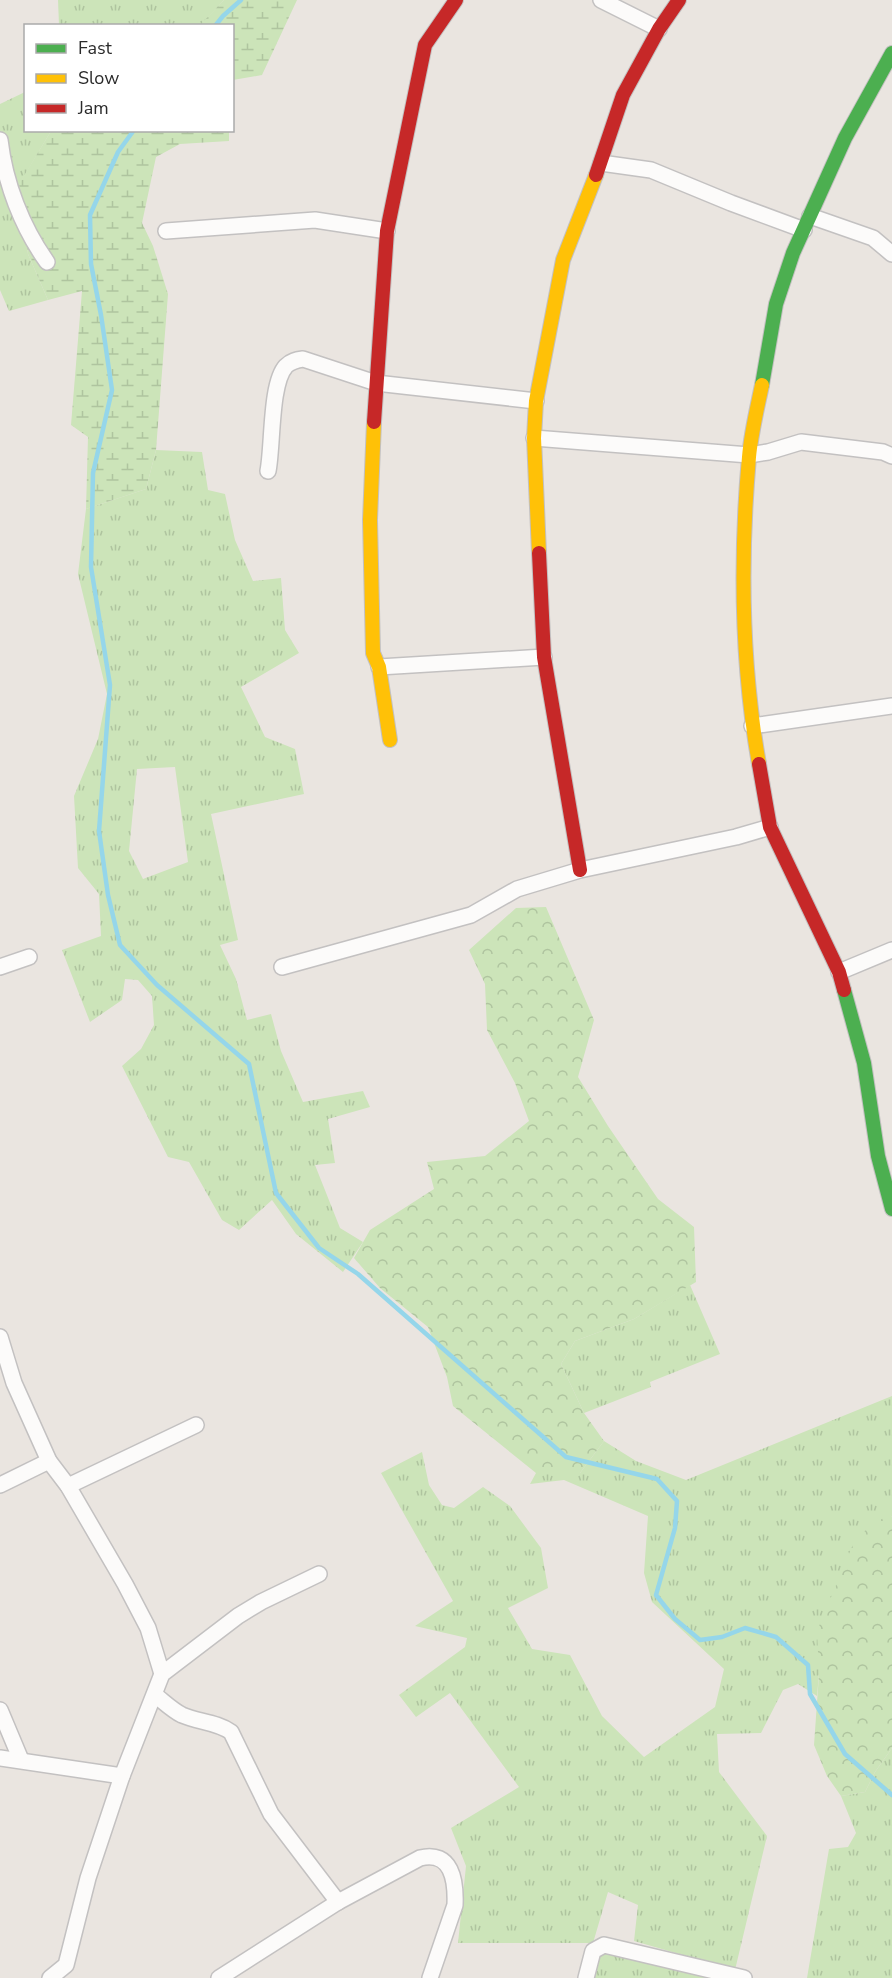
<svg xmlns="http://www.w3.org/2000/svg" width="892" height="1978" font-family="'Nunito Sans',sans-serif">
	<defs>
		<pattern id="grass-tufts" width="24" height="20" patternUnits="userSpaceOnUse" patternTransform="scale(1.5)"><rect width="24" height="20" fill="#cce4b9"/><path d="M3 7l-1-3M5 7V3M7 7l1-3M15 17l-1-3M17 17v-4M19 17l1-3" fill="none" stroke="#afc49f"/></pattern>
		<pattern id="forest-crowns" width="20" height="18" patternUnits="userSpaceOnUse" patternTransform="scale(1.5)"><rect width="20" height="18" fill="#cce4b9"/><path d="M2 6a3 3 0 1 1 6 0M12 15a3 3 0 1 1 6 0" fill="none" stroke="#afc49f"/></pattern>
		<pattern id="wetland-marsh" width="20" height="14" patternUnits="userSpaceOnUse" patternTransform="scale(1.5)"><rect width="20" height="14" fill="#cce4b9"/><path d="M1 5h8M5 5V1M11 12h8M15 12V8" fill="none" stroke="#afc49f"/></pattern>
	</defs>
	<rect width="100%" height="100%" fill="#eae5e0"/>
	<g fill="url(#grass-tufts)" fill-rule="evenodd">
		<path d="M58,0h166l-24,26 -141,-1z"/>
		<path d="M25,92l1,38 25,1 -32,54 9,69 20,46 -39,11 -9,-21v-186z"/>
		<path d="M156,450l46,2 6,38 17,4 10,46 18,41 28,-3 4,52 14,23 -58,34 24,50 30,12 9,45 -93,20 27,126 -18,5 16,34 11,41 24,-6 10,37 22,51 60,-11 7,16 -42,12 7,44 -20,2 25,63 23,14 -20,30 -47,-38 -24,-34 -33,30 -17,-10 -33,-58 -21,-5 -46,-91 19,-17 13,-24 -2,-29 -14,-16 -13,-1 -3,21 -32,22 -28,-72 39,-14 -2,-42 -21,-26 -4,-72 24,-57 9,-45 -29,-120 8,-65 60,-20zM175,767l13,95 -45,17 -14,-28 8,-82z"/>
		<path d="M690,1285l30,69 -70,28 1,5 -67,26 -23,-49 14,-23 59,-22z"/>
		<path d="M892,1396v121l-3,-2 -70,159 -2,22 -19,-12 -15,6 -22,43 -44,1 2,38 48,64 -32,134 -101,-29 4,-36 -30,-13 -15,51h-135l8,-77 -15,-38 68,-41 -69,-94 -34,24 -17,-22 66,-48 2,-9 -52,-12 38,-25 -72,-128 41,-21 7,33 13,20 12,3 29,-21 27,19 31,42 7,40 -40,20 24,41 38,6 32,61 42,41 71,-50 9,-38 -72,-67 -8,-29 4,-57 -84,-36 -34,4 6,-11h44l24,-32 32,20 50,19z"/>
		<path d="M892,1748v230h-85l22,-129 19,-2 8,-14 -15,-37 24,-4 10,-20z"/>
		<path d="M606,1949l113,29h-126l5,-22z"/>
	</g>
	<g fill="url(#forest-crowns)">
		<path d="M546,907l48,113 -16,57 30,49 50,73 36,28 2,55 -62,37 -59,22 -14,23 23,49 20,28 -24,32h-44l-83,-67 -6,-29 -19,-50 -48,-39 -26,-30 16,-28 64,-41 -7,-27 58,-6 44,-35 -14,-38 -28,-53 -2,-46 -16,-34 47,-42z"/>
		<path d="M889,1514l3,3v231l-17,24 -10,20 -24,4 -14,-20 -13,-31 5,-71 -2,-43 39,-94z"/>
	</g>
	<g fill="url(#wetland-marsh)">
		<path d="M224,0h73l-35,75 -29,5 -1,-54 -32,-1z"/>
		<path d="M51,131h178v10l-49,3 -24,13 -14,66 11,23 15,48 -12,156 -10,39 -60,20 2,-72 -17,-12 11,-134 -34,9 -20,-46 -9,-70z"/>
	</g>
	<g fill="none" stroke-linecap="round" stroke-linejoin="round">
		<g stroke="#95d6ea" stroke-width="4.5">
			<path d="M215,26l8,-10 18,-16"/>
			<path d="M134,130l-16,22 -28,63 1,49 10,51 11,75 -19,83 -2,94 19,118 -11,146 9,64 12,50 37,40 92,79 27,129 43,55 39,26 208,183 91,22 20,22 -2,27 -19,67 19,24 25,21 22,-3 23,-9 31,9 32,28 2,29 35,60 47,41"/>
		</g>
		<g stroke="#c3c1c1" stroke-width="18">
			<g id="street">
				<path d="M601,0l58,29"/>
				<path d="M0,140c5,43 22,87 47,122"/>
				<path d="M601,163l50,7 80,33 73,27"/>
				<path d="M810,216l63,22 19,16"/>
				<path d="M166,231l149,-11 72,11"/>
				<path d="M534,438l215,17 19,-3 33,-10 82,10 9,4"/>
				<path d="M268,471c5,-25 2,-88 18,-105 5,-5 10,-6 17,-7l73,24 160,18"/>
				<path d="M379,667l165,-10"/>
				<path d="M752,726l140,-20"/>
				<path d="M0,967l29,-10"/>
				<path d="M282,967l189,-52 46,-26 63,-19 156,-33 34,-10"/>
				<path d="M839,972l53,-22"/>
				<path d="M0,1337l14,46 35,78 19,25 57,98 23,44 14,46"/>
				<path d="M0,1485l49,-24"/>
				<path d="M68,1486l128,-61"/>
				<path d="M155,1695c8,6 17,15 27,20 16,7 35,7 49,17l40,82 67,88"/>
				<path d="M0,1710l21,50"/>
				<path d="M0,1758l122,18"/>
				<path d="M50,1978l16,-13 22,-87 34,-102 40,-102 76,-58 23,-14 58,-28"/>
				<path d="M219,1978l119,-76 82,-44c32,-8 36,23 35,47l-25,73"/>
				<path d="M586,1978l7,-27 11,-6 140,33"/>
			</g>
		</g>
		<g stroke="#c3c1c1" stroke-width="16">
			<g id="fast">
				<path d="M762,385l14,-81 17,-51 52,-115 47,-85"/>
				<path d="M844,990l20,73 14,93 14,53"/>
			</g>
		</g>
		<g stroke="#c3c1c1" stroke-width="16">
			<g id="slow">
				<path d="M374,422l-4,98 3,133 6,14 11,73"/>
				<path d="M539,553l-5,-115 2,-37 27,-141 33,-85"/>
				<path d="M759,764c-18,-102 -19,-205 -10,-307 2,-24 8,-48 13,-72"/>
			</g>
		</g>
		<g stroke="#c3c1c1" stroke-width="16">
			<g id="jam">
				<path d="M596,175l27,-80 36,-66 20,-29"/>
				<path d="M374,422l13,-191 38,-186 31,-45"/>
				<path d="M539,553l5,104 36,213"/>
				<path d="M759,764l11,63 69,145 5,18"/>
			</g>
		</g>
		<use href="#street" stroke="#fcfbfa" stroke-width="15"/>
		<use href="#fast" stroke="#4caf50" stroke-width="14"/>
		<use href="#slow" stroke="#ffc107" stroke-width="14"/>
		<use href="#jam" stroke="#c62828" stroke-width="14"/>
	</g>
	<rect x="24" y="24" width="210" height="108" fill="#ffffff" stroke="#aaaaaa" stroke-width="1.5"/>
	<rect x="36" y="44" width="30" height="9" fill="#4caf50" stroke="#aaaaaa" stroke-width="1.5"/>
	<text x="78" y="54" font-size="18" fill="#2b2b2b">Fast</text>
	<rect x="36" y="74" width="30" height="9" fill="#ffc107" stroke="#aaaaaa" stroke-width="1.5"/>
	<text x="78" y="84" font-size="18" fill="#2b2b2b">Slow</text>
	<rect x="36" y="104" width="30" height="9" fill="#c62828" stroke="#aaaaaa" stroke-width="1.5"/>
	<text x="78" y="114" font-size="18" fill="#2b2b2b">Jam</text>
</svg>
